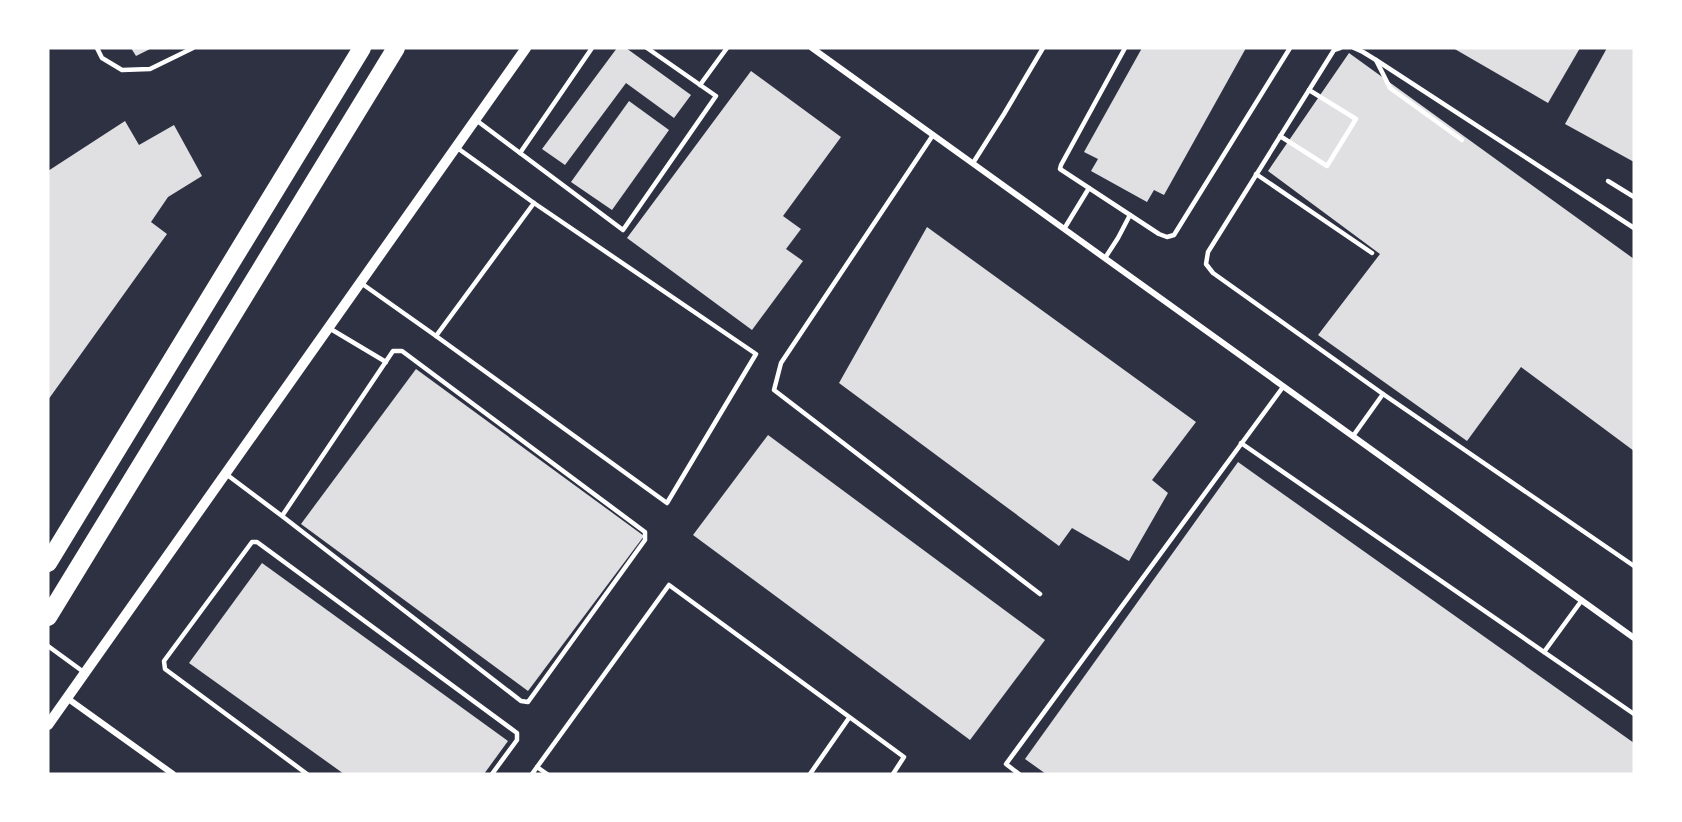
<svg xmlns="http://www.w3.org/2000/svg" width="1682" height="822" font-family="Arial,sans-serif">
	<rect width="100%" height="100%" fill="#2d3142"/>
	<g fill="#e0e0e3">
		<path d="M131,48h21l-16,8z"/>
		<path d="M617,48h9l65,47 -17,23 -48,-35 -61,82 -23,-16z"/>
		<path d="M1142,48h104l-82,147 -10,-5 -7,12 -56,-31 7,-12 -14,-7z"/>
		<path d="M1453,48h127l-32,55z"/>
		<path d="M1607,48h27v114l-69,-38z"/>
		<path d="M1349,53l285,206v192l-113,-84 -54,74 -149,-106 62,-81 -112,-83z"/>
		<path d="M751,71l90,66 -58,79 18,13 -15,20 17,12 -51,69 -125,-92z"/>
		<path d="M629,101l40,29 -57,80 -41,-28z"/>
		<path d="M125,121l14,24 35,-20 28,51 -34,21 -17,25 16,12 -119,166v-229z"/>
		<path d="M927,227l269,195 -44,58 16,13 -39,68 -57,-33 -13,18 -220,-163z"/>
		<path d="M416,369l228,167 -116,155 -227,-167z"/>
		<path d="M768,435l277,205 -75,100 -277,-205z"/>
		<path d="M1238,462l396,281v31h-588l-21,-15z"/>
		<path d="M262,563l246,178 -24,33h-140l-155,-111z"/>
	</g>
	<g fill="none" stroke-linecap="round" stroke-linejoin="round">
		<g stroke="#fff" stroke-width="4.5">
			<path d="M97,48l5,10 20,12 28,-1 43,-21"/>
			<path d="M1125,48l-64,117 -1,4 99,65 8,3 7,-2 116,-187"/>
			<path d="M1340,48l-6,2 -126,202 -2,12 7,9 170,121 251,172"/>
			<path d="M1354,48l9,4 13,8 258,168"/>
			<path d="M1376,60l14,28 72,52"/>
			<path d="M700,85l27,-37"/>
			<path d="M476,120l147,110 93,-134 -69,-48"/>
			<path d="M933,135l-152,228 -7,27 266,204"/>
			<path d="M1280,136l47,30 29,-47 -47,-29"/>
			<path d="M520,153l72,-105"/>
			<path d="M973,163l31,-49 39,-66"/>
			<path d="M1256,174l116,79"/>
			<path d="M1608,181l26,16"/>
			<path d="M1064,229l25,-41"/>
			<path d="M1105,258l13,-20 12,-23"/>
			<path d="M361,283l75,53 231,167 89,-149 -222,-151 -78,-56"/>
			<path d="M329,328l57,34"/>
			<path d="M436,336l98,-133"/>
			<path d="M1353,436l30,-42"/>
			<path d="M1241,443l393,271"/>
			<path d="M226,474l56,42 239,185 7,1 117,-162v-8l-243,-181h-9l-111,165"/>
			<path d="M48,646l37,27"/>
			<path d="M1544,652l38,-52"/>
			<path d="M537,767l10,7"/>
			<path d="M307,774l-142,-105 -1,-8 88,-119h5l260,191v7l-25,34"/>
			<path d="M532,774l137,-189 235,172 -11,17"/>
			<path d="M810,774l39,-56"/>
			<path d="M1019,774l-13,-10 277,-377"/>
		</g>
		<g stroke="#fff" stroke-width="6">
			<path d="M812,48l822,590"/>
			<path d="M67,698l106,76"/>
		</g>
		<path stroke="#fff" stroke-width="10" d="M48,725l478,-677"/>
		<g stroke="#fff" stroke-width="18">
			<path d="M48,563l314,-515"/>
			<path d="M48,617l348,-569"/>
		</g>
	</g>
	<rect width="1682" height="822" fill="none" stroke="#ffffff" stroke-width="99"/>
</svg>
